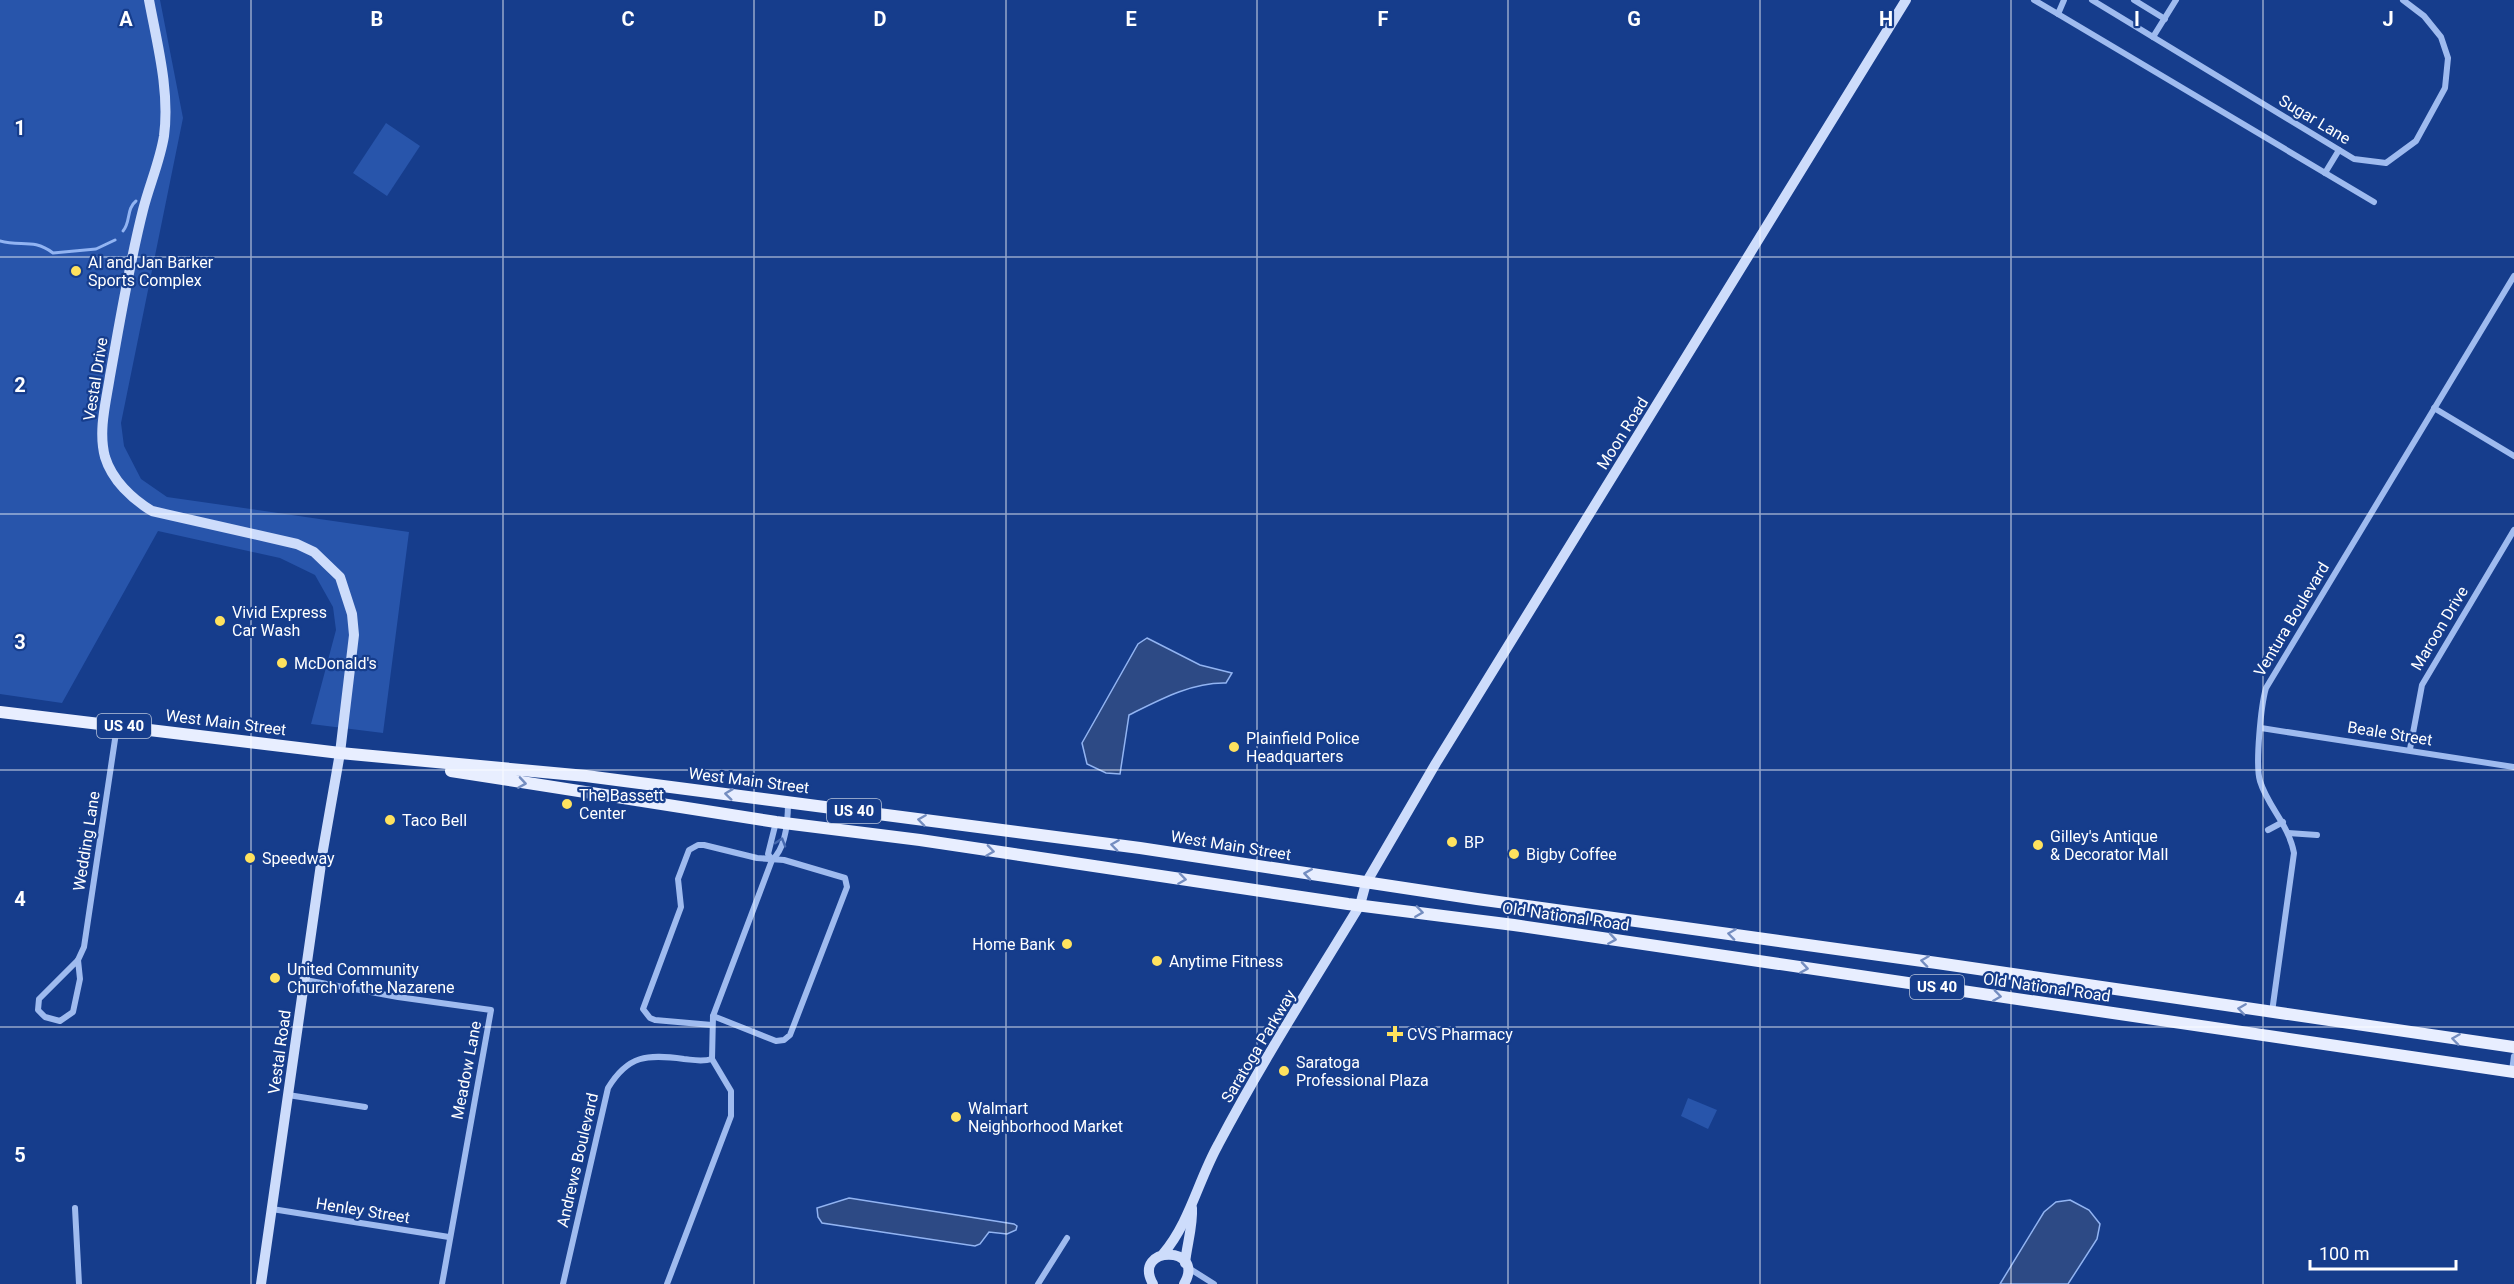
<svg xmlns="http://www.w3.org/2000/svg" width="2514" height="1284" font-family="Roboto,sans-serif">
	<rect width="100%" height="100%" fill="#163d8c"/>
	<g fill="#2855ab">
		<path d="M0,0h160l23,118 -62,305 3,23 17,33 26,18 242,35 -26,201 -72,-9 25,-94 -3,-23 -18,-32 -35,-17 -122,-27 -96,172 -62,-9z"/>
		<path d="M386,123l34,23 -33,50 -34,-23z"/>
		<path d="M1688,1098l29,12 -9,19 -27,-13z"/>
	</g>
	<g fill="#2d4a85" stroke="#92b4f2" stroke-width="1.5">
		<path d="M1147,638l53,27 32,8 -6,10c-34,-1 -67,17 -97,32l-9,59 -14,-1 -19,-9 -5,-21 56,-99z"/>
		<path d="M849,1198l165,26 3,2 -1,4 -9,4 -18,-2 -9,12 -5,2 -153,-23 -4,-6 -1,-9z"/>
		<path d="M2070,1200l19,10 11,14 -3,15 -29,45h-68l44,-72 12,-10z"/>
	</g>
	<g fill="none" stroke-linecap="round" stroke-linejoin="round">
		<g stroke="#92b4f2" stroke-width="3">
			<path d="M123,231c8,-9 3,-22 13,-30"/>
			<path d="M0,241c21,6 33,-3 53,12l43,-4 19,-9"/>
		</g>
		<g stroke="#9fbbef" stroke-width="6">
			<path d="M2034,0l24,14 6,-14"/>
			<path d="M2092,0l262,159 32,4 30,-22 29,-53 3,-30 -7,-21 -17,-21 -21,-16"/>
			<path d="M2134,0l31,19"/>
			<path d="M2058,14l316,188"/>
			<path d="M2153,37l23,-37"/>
			<path d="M2325,173l14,-23"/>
			<path d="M2434,408l80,48"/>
			<path d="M2261,728l253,39"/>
			<path d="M2410,749l12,-64 92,-155"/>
			<path d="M2268,830l15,-8"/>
			<path d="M2288,833l29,2"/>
			<path d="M772,860l-4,-6 8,-32"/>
			<path d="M78,960l6,-13 33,-221"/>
			<path d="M78,960l2,19 -7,33 -13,9 -15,-4 -7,-7 1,-11z"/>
			<path d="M305,980l93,17 93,13 -49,274"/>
			<path d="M2272,1012l22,-159c-5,-28 -26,-46 -34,-72 -5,-16 1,-76 6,-93l248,-412"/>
			<path d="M712,1025l-57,-5 -5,-2 -7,-9 38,-102 -3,-28 11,-29 9,-5h6l53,13 27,2 61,18 2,9 -57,148 -6,5 -8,1 -63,-25"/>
			<path d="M2512,1071l2,-15"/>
			<path d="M288,1095l77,12"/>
			<path d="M75,1208l4,76"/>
			<path d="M272,1209l177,28"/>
			<path d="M1187,1267l27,17"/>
			<path d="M563,1284l45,-196c20,-33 39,-34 76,-29 10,1 18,3 28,0"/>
			<path d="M667,1284l64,-168v-25l-19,-32 1,-43 59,-156c14,-12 16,-41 16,-58"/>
			<path d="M1038,1284l29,-46"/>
		</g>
		<g stroke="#cddcfb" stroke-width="10">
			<path d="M149,0c8,43 21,91 15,136 -4,25 -15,50 -21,74 -14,55 -23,111 -33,166 -4,26 -12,55 -5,81 7,23 27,42 47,54l145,33 17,8 26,25 12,37 2,21 -14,118 -17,97 -62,434"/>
			<path d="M1163,1254c27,-32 35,-73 55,-109 43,-82 94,-161 142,-240l6,-22 70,-120 470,-763"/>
			<path d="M1185,1263c2,-19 8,-37 7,-55"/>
			<path d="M1153,1284c-22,-39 54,-39 31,0"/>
		</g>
		<g stroke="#e8eeff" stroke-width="12">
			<path d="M0,712l340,41 246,23 554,72 337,51 460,64 577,84"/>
			<path d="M451,771l325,51 144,18 428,64 166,21 1000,147"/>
		</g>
	</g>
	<defs><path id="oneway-chevron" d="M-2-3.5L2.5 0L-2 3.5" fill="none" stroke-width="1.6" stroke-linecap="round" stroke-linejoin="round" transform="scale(1.5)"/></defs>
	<g stroke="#748dc0">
		<use href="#oneway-chevron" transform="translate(522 783) rotate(9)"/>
		<use href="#oneway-chevron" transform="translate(729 794) rotate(-173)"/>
		<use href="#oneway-chevron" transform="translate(922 820) rotate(-172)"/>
		<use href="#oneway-chevron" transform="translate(1115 845) rotate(-172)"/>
		<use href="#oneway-chevron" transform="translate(990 851) rotate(8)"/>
		<use href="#oneway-chevron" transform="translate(1308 874) rotate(-171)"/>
		<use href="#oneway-chevron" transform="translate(1182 879) rotate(8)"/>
		<use href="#oneway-chevron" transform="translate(1419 912) rotate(8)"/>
		<use href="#oneway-chevron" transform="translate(1732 934) rotate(-172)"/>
		<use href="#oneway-chevron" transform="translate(1612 939) rotate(9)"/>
		<use href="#oneway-chevron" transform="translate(1925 961) rotate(-172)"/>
		<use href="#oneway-chevron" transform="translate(1804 968) rotate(9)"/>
		<use href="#oneway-chevron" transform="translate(1997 996) rotate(8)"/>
		<use href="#oneway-chevron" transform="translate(2242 1009) rotate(-172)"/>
		<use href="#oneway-chevron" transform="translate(2456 1039) rotate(-172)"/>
	</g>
	<use stroke="#4669af" href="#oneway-chevron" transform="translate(781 842) rotate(-73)"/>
	<path fill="none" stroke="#fff" stroke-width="1.5" stroke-opacity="0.55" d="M251,0v1284M503,0v1284M754,0v1284M1006,0v1284M1257,0v1284M1508,0v1284M1760,0v1284M2011,0v1284M2263,0v1284M0,257h2514M0,514h2514M0,770h2514M0,1027h2514"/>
	<g fill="#ffe25e" stroke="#163d8c" stroke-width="2">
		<circle cx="76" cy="271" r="6"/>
		<circle cx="220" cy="621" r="6"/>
		<circle cx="282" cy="663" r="6"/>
		<circle cx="1234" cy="747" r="6"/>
		<circle cx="567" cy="804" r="6"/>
		<circle cx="390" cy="820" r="6"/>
		<circle cx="1452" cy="842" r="6"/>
		<circle cx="2038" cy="845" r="6"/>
		<circle cx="1514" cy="854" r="6"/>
		<circle cx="250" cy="858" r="6"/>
		<circle cx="1067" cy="944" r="6"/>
		<circle cx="1157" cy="961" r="6"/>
		<circle cx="275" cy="978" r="6"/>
		<path d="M1392 1025h6v6h6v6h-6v6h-6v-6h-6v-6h6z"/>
		<circle cx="1284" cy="1071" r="6"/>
		<circle cx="956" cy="1117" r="6"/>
	</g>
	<g text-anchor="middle" stroke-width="4.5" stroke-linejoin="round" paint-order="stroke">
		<g fill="#163d8c" stroke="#b9c5dc" stroke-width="1.5">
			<rect x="97" y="714" width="54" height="24" rx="4.5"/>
			<rect x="827" y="799" width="54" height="24" rx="4.5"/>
			<rect x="1910" y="975" width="54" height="24" rx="4.5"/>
		</g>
		<g font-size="15" font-weight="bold" fill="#fff">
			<text x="124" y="731">US 40</text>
			<text x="854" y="816">US 40</text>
			<text x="1937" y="992">US 40</text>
		</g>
		<g font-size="16" fill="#fff" stroke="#163d8c">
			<text transform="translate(2315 119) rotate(31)" y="6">Sugar Lane</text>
			<text transform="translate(95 379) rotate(-81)" y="6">Vestal Drive</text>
			<text transform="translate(1622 433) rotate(-58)" y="6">Moon Road</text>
			<text transform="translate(2291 619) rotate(-59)" y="6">Ventura Boulevard</text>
			<text transform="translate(2439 628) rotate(-59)" y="6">Maroon Drive</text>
			<text transform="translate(226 722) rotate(7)" y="6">West Main Street</text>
			<text transform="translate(2390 733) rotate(9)" y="6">Beale Street</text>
			<text transform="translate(749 780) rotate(7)" y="6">West Main Street</text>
			<text transform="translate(86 841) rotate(-81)" y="6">Wedding Lane</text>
			<text transform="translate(1231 845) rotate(9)" y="6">West Main Street</text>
			<text transform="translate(1566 916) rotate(8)" y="6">Old National Road</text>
			<text transform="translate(2047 987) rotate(8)" y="6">Old National Road</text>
			<text transform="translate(1258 1046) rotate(-59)" y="6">Saratoga Parkway</text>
			<text transform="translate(279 1052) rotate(-82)" y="6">Vestal Road</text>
			<text transform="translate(466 1070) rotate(-79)" y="6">Meadow Lane</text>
			<text transform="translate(577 1160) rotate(-77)" y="6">Andrews Boulevard</text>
			<text transform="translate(363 1210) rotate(9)" y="6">Henley Street</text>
		</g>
		<g font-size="16" fill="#fff" stroke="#163d8c" text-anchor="start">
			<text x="88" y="268">Al and Jan Barker<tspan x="88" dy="18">Sports Complex</tspan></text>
			<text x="232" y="618">Vivid Express<tspan x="232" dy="18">Car Wash</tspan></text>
			<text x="294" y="669">McDonald's</text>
			<text x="1246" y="744">Plainfield Police<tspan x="1246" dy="18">Headquarters</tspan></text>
			<text x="579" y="801">The Bassett<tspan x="579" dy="18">Center</tspan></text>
			<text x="402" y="826">Taco Bell</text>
			<text x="2050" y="842">Gilley's Antique<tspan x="2050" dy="18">&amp; Decorator Mall</tspan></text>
			<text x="1464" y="848">BP</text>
			<text x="1526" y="860">Bigby Coffee</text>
			<text x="262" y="864">Speedway</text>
			<text x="1055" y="950" text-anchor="end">Home Bank</text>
			<text x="1169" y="967">Anytime Fitness</text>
			<text x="287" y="975">United Community<tspan x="287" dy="18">Church of the Nazarene</tspan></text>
			<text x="1407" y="1040">CVS Pharmacy</text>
			<text x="1296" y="1068">Saratoga<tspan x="1296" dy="18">Professional Plaza</tspan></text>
			<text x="968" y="1114">Walmart<tspan x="968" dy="18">Neighborhood Market</tspan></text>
		</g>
	</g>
	<g font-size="20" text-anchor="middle" font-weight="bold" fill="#fff" stroke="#163d8c" stroke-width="4.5" stroke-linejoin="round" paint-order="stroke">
		<text x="126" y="26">A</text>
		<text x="377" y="26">B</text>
		<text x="628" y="26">C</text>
		<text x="880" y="26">D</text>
		<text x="1131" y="26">E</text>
		<text x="1383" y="26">F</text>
		<text x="1634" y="26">G</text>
		<text x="1886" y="26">H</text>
		<text x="2137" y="26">I</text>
		<text x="2388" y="26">J</text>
		<text x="20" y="135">1</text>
		<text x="20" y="392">2</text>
		<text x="20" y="649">3</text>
		<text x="20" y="906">4</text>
		<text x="20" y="1162">5</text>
	</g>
	<path d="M2310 1260v9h146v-9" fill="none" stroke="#ffffff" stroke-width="3"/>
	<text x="2319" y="1260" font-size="18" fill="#ffffff" stroke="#163d8c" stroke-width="4.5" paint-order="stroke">100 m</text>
</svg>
